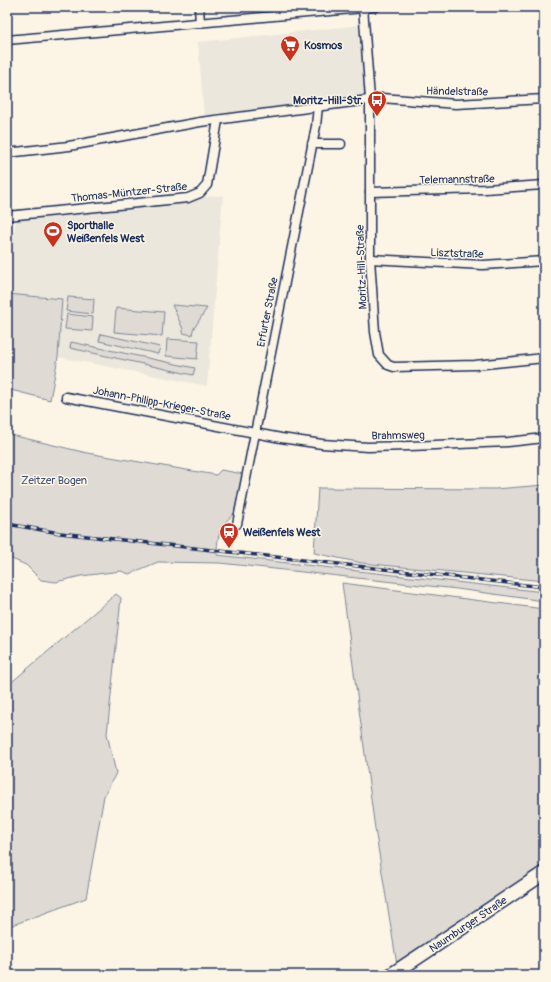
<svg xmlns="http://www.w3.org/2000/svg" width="551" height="982" font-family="Pangolin,sans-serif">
	<rect width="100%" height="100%" fill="#fcf5e5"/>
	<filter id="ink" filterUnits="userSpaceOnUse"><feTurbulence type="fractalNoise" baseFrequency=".025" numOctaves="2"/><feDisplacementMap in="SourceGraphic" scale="8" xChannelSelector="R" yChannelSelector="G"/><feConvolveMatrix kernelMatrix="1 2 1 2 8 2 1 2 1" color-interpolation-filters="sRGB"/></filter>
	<g filter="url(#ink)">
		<g fill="#ece7dc">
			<path d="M362,25l5,62 -3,7 -6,4 -154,18 -6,-74z"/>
			<path d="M223,195l-16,191 -149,-29 4,-58 -55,-5v-18l9,-56z"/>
		</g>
		<g fill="#dfdbd4" stroke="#7d8599">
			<path d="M7,294l55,5 -4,58 -8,43 -43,-11z"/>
			<path d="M68,297l26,2 -1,15 -27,-3z"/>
			<path d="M172,305l35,3 -14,22 -1,5 -9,-2v-4z"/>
			<path d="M116,308l48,4 -2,24 -48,-4z"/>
			<path d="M67,314l26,3 -1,14 -27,-2z"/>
			<path d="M101,334l59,13 -2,7 -59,-13z"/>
			<path d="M167,339l32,2 -2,18 -31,-3z"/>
			<path d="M71,342l124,26 -2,7 -123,-27z"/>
			<path d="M7,434l80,19 129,22 5,-5 22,4 -7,38c-16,13 -19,23 -19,43l327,37v9l-87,-12 -237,-26 -62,-1 -29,12 -8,-3 -40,5 -25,6 -15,-2 -15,-15 -19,-8z"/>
			<path d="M544,485v96l-182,-18 -48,-10 4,-65 177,1z"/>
			<path d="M342,583l202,26v260l-147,96 -22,-136z"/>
			<path d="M116,594l5,4 -14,136 9,39 -12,23 -18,102 -79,29v-241z"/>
		</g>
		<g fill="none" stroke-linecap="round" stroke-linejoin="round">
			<g stroke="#1b2f5e" stroke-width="11">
				<g id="street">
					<path d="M199,7l1,16"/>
					<path d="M363,7l7,92v160l5,73 4,23 9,10 6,2 81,-2 69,-7"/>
					<path d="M7,40l368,-33"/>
					<path d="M312,144h29"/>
					<path d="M7,153l62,-7 131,-24 161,-21 21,-3 74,6 88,-5"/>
					<path d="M370,192l115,-3 59,-4"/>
					<path d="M7,216l181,-18 12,-5 7,-8 11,-65"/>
					<path d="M370,259l113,6 61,-4"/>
					<path d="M66,397l215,41 41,6 46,3 42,-1 98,-4 36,-4"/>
					<path d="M237,524l79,-398 2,-20"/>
				</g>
			</g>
			<g stroke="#1b2f5e" stroke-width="16">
				<path id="primary" d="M391,975l153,-102"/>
			</g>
			<use href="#street" stroke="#fcf5e5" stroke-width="8"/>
			<use href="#primary" stroke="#fcf5e5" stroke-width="13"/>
			<g stroke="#1b2f5e" stroke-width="3.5">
				<path id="rail" d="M7,524l53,9 484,54"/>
			</g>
			<use href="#rail" stroke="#fcf5e5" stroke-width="2" stroke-dasharray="6" stroke-linecap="butt"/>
		</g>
	</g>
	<defs>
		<g id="supermarket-pin" transform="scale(1)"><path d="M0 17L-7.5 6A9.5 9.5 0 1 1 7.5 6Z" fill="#c8321e" stroke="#fcf5e5"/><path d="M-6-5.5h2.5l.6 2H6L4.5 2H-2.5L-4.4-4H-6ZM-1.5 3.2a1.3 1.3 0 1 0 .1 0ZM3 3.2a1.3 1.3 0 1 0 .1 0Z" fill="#fff"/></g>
		<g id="bus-pin" transform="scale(1)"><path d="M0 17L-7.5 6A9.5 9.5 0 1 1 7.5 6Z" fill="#c8321e" stroke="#fcf5e5"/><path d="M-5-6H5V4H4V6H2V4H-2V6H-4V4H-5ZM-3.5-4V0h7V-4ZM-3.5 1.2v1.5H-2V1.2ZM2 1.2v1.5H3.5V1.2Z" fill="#fff"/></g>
		<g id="stadium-pin" transform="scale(1)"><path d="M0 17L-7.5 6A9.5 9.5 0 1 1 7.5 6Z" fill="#c8321e" stroke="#fcf5e5"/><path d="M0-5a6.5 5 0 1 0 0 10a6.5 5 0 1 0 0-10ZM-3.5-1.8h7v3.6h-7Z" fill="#fff"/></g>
		<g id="station-pin" transform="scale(1)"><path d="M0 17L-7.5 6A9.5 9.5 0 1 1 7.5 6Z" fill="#c8321e" stroke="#fcf5e5"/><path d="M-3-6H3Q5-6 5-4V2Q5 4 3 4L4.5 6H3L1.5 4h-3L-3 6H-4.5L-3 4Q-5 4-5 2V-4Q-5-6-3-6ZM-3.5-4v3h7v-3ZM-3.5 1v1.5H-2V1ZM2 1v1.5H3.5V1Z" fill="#fff"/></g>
	</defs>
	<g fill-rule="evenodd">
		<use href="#supermarket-pin" x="290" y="45"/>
		<use href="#bus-pin" x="377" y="100"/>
		<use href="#stadium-pin" x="53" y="231"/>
		<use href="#station-pin" x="229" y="532"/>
	</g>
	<g text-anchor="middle" stroke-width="3" stroke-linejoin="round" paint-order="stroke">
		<g font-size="11" font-weight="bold" fill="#1b2f5e" stroke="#fcf5e5" text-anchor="start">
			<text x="304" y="49">Kosmos</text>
			<text x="363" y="104" text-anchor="end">Moritz-Hill-Str.</text>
			<text x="67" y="229">Sporthalle<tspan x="67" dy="13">Weißenfels West</tspan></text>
			<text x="243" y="536">Weißenfels West</text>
		</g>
		<g font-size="11" fill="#1b2f5e" stroke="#fcf5e5">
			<text transform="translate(457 91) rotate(1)" y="4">Händelstraße</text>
			<text transform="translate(457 179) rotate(-1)" y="4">Telemannstraße</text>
			<text transform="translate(129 192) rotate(-6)" y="4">Thomas-Müntzer-Straße</text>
			<text transform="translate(457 253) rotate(2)" y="4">Lisztstraße</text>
			<text transform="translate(361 267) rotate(-92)" y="4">Moritz-Hill-Straße</text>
			<text transform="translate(267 312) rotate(-79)" y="4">Erfurter Straße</text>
			<text transform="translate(162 403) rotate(11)" y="4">Johann-Philipp-Krieger-Straße</text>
			<text transform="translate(398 435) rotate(-1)" y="4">Brahmsweg</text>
			<text transform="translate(468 924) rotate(-34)" y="4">Naumburger Straße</text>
		</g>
		<g font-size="11" fill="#425176" stroke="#fcf5e5">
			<text x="54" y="484">Zeitzer Bogen</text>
		</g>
	</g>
	<rect width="551" height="982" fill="none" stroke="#fcf5e5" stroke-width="24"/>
	<rect x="12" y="12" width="527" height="958" fill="none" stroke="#1b2f5e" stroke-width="1.5" filter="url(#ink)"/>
</svg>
